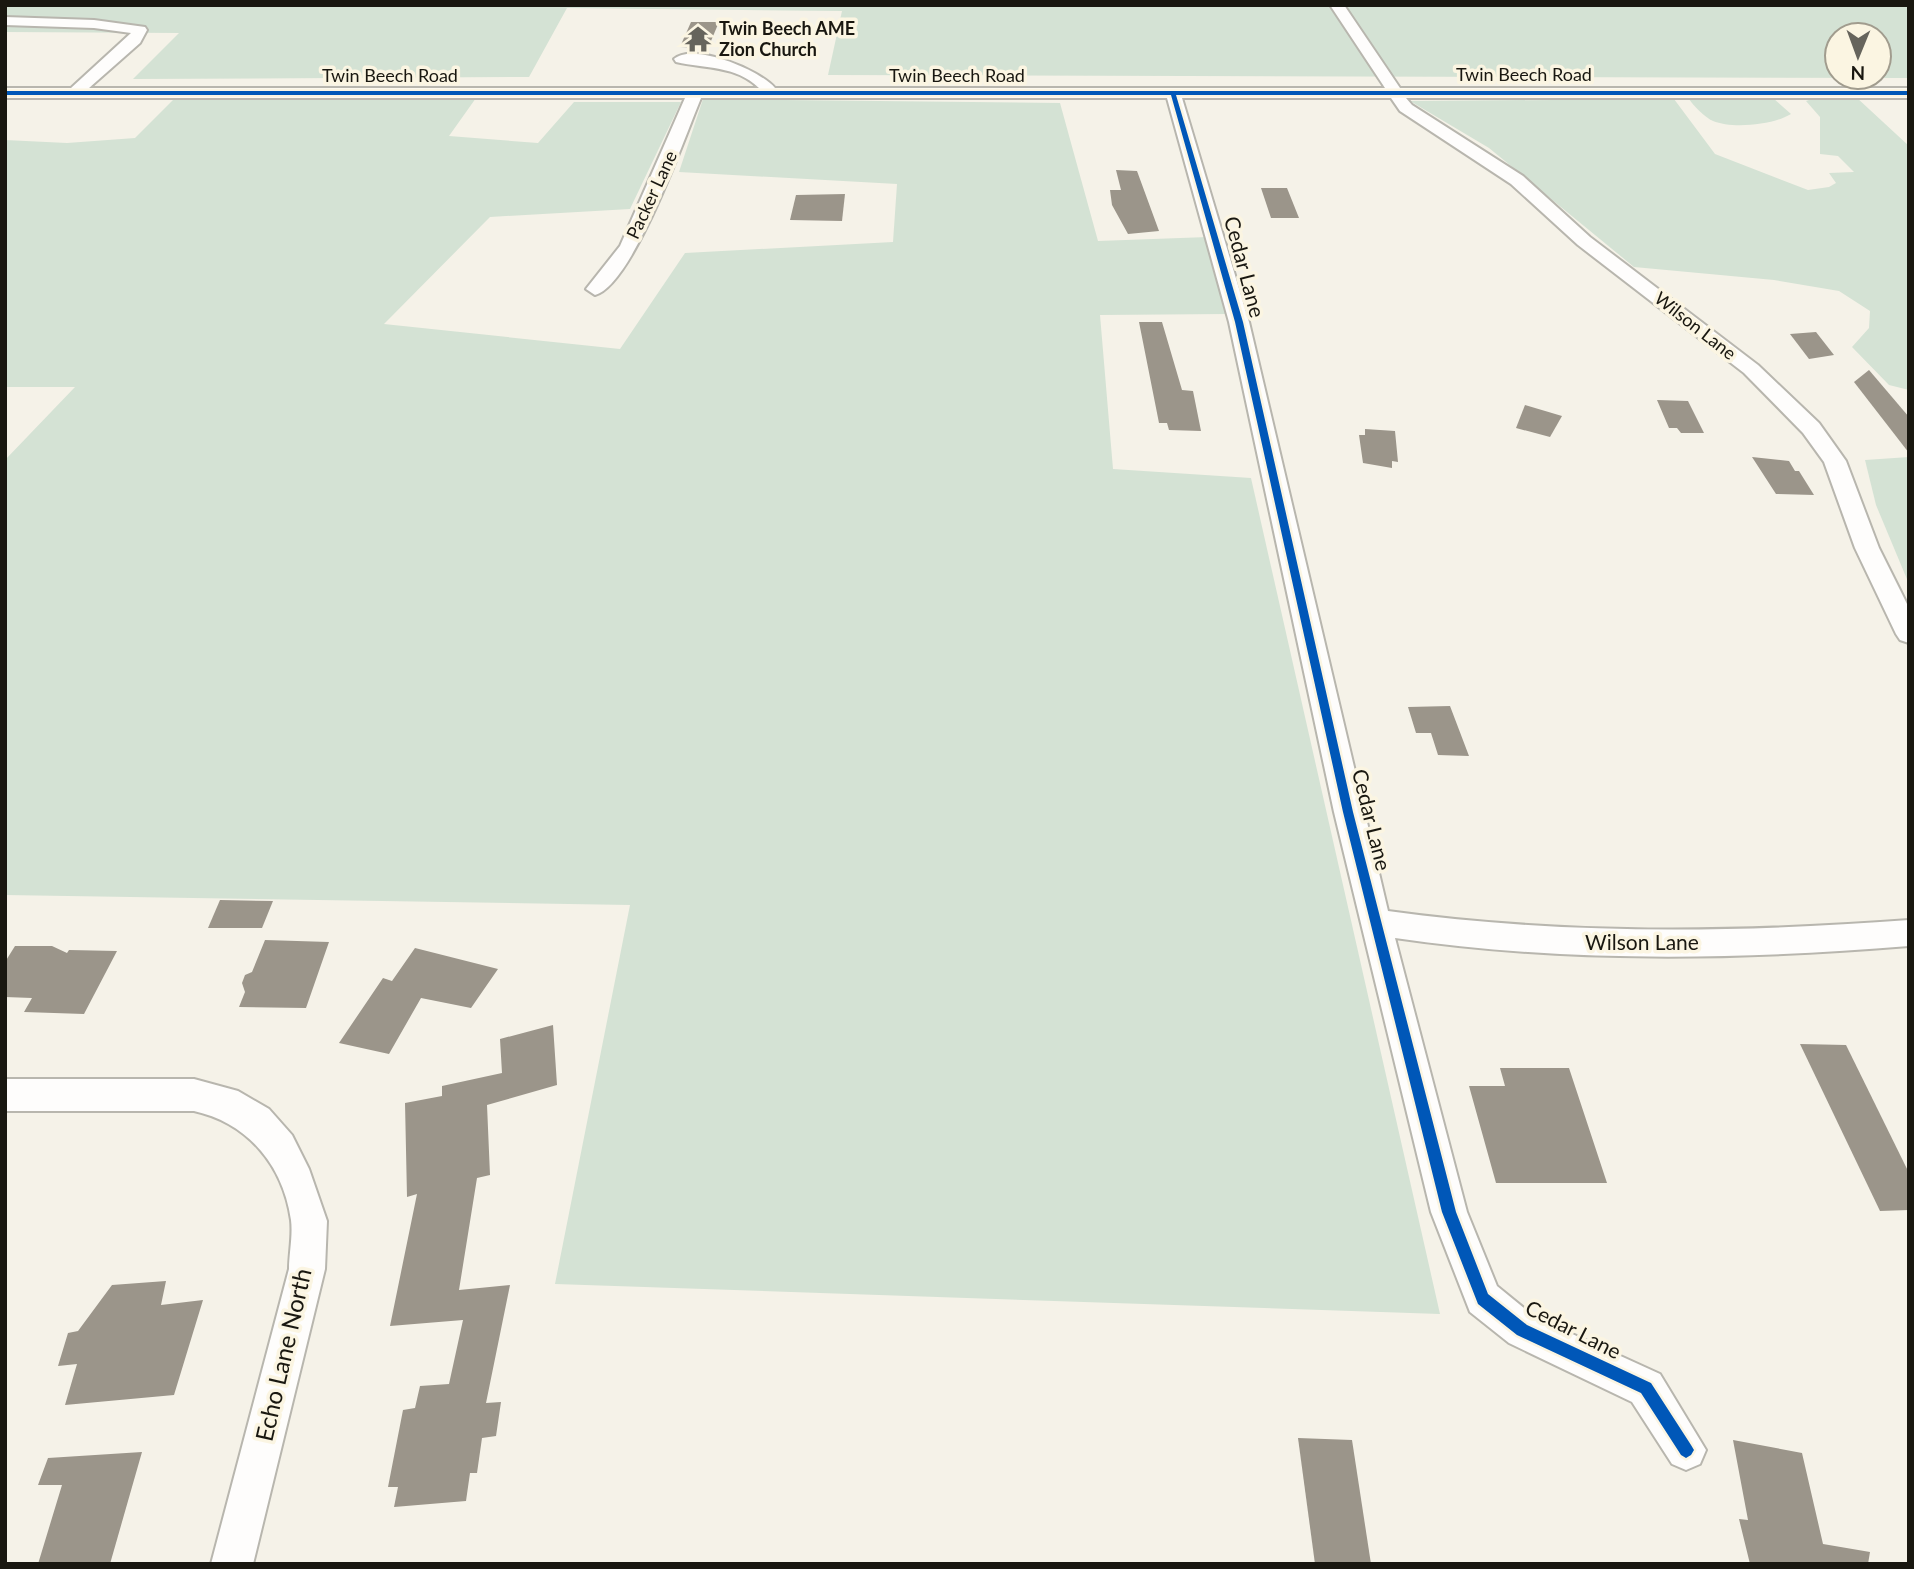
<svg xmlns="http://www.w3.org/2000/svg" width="1914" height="1569" font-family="Lato,sans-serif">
	<rect width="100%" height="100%" fill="#f5f2e8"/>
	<g fill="#d4e2d4" fill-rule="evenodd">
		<path d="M5,5h1904v73l-1081,-3 14,-64 -275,-3 -38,69 -396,2 46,-46 -174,-1zM1837,35h42v42h-42z"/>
		<path d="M176,97l300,1 -27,38 89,7 36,-41h107l-51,107 -140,8 -106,107 236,25 65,-96 208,-11 4,-58 -218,-12 24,-73 357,4 38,138 110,-4 19,77 -127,1 13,154 138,9 189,836 -885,-30 75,-379 -625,-10v-435l70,-73h-70v-247l62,3 68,-5z"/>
		<path d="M1818,97h38l53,49v244l-20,-5 -37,-38 17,-19 1,-17 -31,-20 -65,-11 -140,-13 -145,-119 -79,-47 264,-2 41,55 93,36 21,-3 7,-4 -7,-10 25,-1 -16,-16 -18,-2v-37l-14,-16z"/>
		<path d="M1688,98h85l18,16c-18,11 -59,15 -78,7 -9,-4 -19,-15 -25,-23z"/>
		<path d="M1909,457v127l-33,-79 -11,-45z"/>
	</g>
	<g fill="#9b958a">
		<path d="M691,22h28l-11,26 -28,-1z"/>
		<path d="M1116,170l21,1 22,60 -31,3 -16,-29 -2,-15h11z"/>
		<path d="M1261,188h26l12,30h-28z"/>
		<path d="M845,194l-3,27 -52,-1 6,-25z"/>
		<path d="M1139,322h23l20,68 11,1 8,40 -32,-1 -2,-7h-8z"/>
		<path d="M1816,332l18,23 -25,4 -19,-25z"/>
		<path d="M1869,370l40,47v36l-55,-71z"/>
		<path d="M1657,400l31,1 16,32h-23l-4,-5h-8z"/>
		<path d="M1525,405l37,11 -12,21 -34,-9z"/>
		<path d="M1365,429l30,2 3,31 -6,-1v7l-29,-5 -4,-28h6z"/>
		<path d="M1752,457l37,4 6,10h4l15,24 -38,-1z"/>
		<path d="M1450,706l19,50 -31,-1 -7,-22h-15l-8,-26z"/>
		<path d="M220,900l53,1 -11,27h-54z"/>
		<path d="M265,940l64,2 -23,66 -67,-1 6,-15 -3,-9 3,-8 7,-3z"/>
		<path d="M15,946h37l15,7 2,-3 48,1 -33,63 -60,-2 8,-14 -27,-1v-35z"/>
		<path d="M415,948l83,21 -27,39 -50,-10 -32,56 -50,-11 44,-65 9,3z"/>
		<path d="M553,1025l4,60 -70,20 3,70 -13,3 -18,112 51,-5 -24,118 15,-1 -5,34 -14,2 -5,35h-7l-4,28 -72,6 4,-20h-10l15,-77 12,-2 5,-22 29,-2 14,-64 -73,6 27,-132 -10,3 -2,-94 37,-7v-10l60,-13 -2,-34z"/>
		<path d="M1800,1044l46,1 63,128v37l-29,1z"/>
		<path d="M1500,1068h69l38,115h-111l-27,-97h36z"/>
		<path d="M166,1281l-5,24 42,-5 -29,95 -109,10 12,-41 -19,2 10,-33 10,-2 34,-46z"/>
		<path d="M1298,1438l54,2 19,124h-56z"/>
		<path d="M1733,1440l69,13 21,91 47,8 -2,12h-118l-11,-45 9,1z"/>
		<path d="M142,1452l-32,112h-72l24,-79h-24l10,-27z"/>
	</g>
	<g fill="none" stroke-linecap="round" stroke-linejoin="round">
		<g stroke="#b8b6ae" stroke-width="4">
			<g id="minor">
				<path d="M1330,5h14l56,83h509v10h-503l6,7 111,71 67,61 168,128 61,58 27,38 33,87 30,60v35l-9,-3 -4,-6 -41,-86 -31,-86 -21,-29 -59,-60 -166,-128 -67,-61 -111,-73 -9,-13h-209l67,224 139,589c174,24 346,22 521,9v26c-172,14 -343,17 -514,-8l72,274 30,74 38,31 125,57 46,76 -6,14 -14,6 -14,-6 -40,-62 -123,-59 -39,-31 -39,-100 -97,-400 -105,-490 -62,-224h-466c-16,38 -68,187 -106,197l-9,-6 34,-43 65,-148h-680v-10h66l60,-55 -37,-5 -89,-3v-8l89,3 51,7 2,3 -7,13 -51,45h670c-24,-23 -53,-19 -83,-26l-2,-3c19,-17 86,11 101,29h610z"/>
				<path d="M5,1079h189l44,12 31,18 23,26 17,34 18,52 -2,48 -72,295h-42l78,-295c0,-15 4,-33 2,-49 -8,-55 -43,-97 -97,-109h-189z"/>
			</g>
		</g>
		<use href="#minor" fill="#fefdfc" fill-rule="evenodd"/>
		<g stroke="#fbf5e2" stroke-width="5">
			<path id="cycleway" d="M5,91h1904v4h-733l67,227 110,490 103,400 32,82 39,31 124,58 40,62 3,5 -3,5 -5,3 -5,-3 -40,-62 -124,-58 -39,-31 -36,-92 -99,-400 -108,-490 -64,-227h-1166z"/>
		</g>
		<use href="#cycleway" fill="#0057b8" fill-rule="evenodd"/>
	</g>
	<defs>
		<g id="temple-bare" transform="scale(2.1)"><path d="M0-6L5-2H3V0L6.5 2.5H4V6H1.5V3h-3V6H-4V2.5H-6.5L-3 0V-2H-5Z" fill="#66645c" stroke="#fbf5e2" stroke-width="2.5" paint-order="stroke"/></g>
	</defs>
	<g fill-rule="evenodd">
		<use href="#temple-bare" x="698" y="39"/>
	</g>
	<g text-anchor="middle" stroke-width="7" stroke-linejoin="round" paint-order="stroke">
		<g font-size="18" font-weight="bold" fill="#191710" stroke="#fbf5e2" text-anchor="start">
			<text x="719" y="35">Twin Beech AME<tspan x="719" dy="21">Zion Church</tspan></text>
		</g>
		<g font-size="18" fill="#191710" stroke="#fbf5e2">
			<text x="1524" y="81">Twin Beech Road</text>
			<text x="390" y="82">Twin Beech Road</text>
			<text x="957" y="82">Twin Beech Road</text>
			<text transform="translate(652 195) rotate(-65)" y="6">Packer Lane</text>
			<text transform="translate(1695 326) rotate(38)" y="6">Wilson Lane</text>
		</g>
		<g font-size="21" fill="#191710" stroke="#fbf5e2">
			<text transform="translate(1244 267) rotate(75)" y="7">Cedar Lane</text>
			<text transform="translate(1371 820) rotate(76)" y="7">Cedar Lane</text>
			<text x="1642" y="950">Wilson Lane</text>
			<text transform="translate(1573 1330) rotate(27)" y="7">Cedar Lane</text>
		</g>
		<g font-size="24" fill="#191710" stroke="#fbf5e2">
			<text transform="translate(284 1355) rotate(-77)" y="8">Echo Lane North</text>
		</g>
	</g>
	<rect width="1914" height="1569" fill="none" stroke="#191710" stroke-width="14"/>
	<g transform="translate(1858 56) rotate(181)"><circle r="33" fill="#fbf5e2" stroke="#a19c8e" stroke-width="2"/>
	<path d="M0-5L12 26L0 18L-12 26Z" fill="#66645c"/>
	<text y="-10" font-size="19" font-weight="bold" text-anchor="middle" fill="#191710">N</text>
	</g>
</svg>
